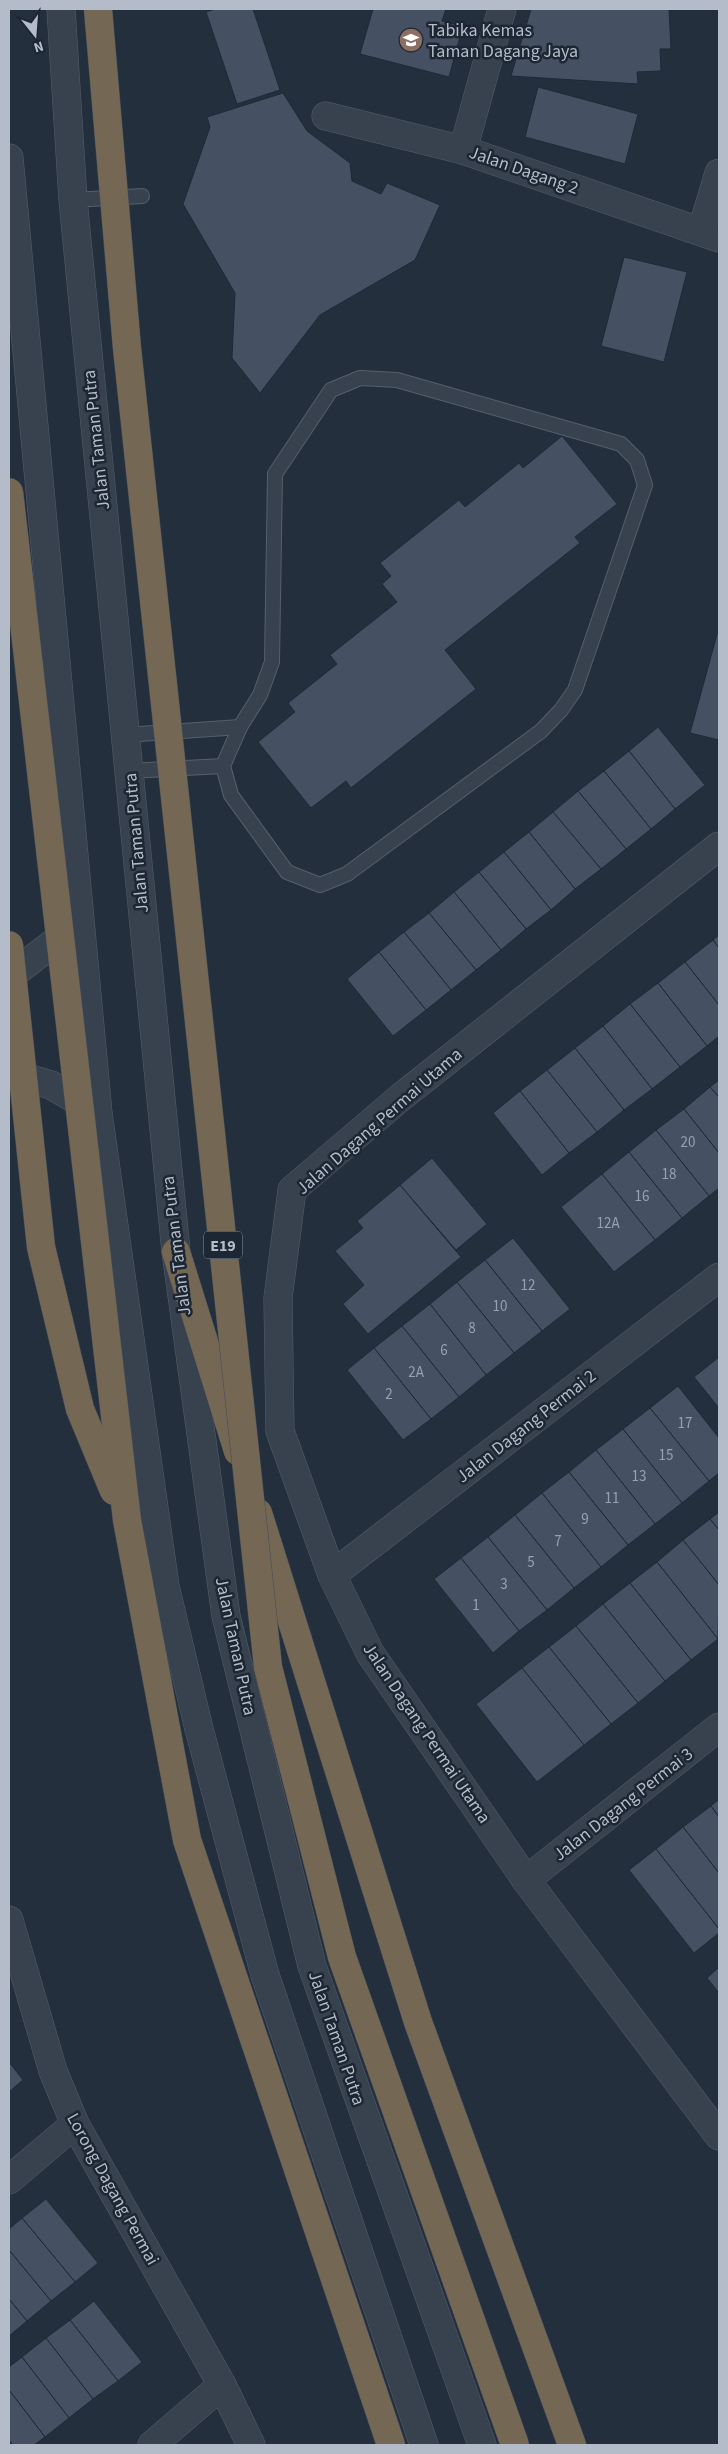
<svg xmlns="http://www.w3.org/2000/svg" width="728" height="2454" font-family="'Source Sans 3',sans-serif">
	<rect width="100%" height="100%" fill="#242f3e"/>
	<g fill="#455162" stroke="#1f2835">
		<path d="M215,9h38l27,81 -43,14 -31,-92z"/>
		<path d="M373,9h73l-4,12 21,5 -14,51 -89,-23z"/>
		<path d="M531,9h138l2,40h-11l1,22 -24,1 1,12 -127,-8z"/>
		<path d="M538,87l100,27 -13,50 -100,-27z"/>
		<path d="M283,93l24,38 43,32 2,18 29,13 6,-11 53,22 -25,55 -95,55 -60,78 -28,-35 3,-65 -52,-89 27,-77 -3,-10z"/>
		<path d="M624,257l63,15 -23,90 -63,-16z"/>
		<path d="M562,436l55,68 -42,33 5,6 -135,107 31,39 -125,99 -5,-7 -35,27 -53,-66 37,-30 -7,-9 49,-39 -7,-9 67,-53 -15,-18 9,-8 -11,-13 79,-63 6,7 54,-44 4,5z"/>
		<path d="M719,627v113l-29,-7z"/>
		<path d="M658,727l47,58 -30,24 -46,-58z"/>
		<path d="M629,751l46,58 -24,20 -47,-58z"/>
		<path d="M604,771l47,58 -25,20 -48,-58z"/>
		<path d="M578,791l48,58 -25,20 -48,-57z"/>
		<path d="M553,812l48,57 -26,20 -46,-57z"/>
		<path d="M529,832l46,57 -24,21 -47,-58z"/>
		<path d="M504,852l47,58 -25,19 -47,-57z"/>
		<path d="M479,872l47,57 -25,21 -47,-58z"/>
		<path d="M454,892l47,58 -25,20 -47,-57z"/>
		<path d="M429,913l47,57 -25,20 -47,-58z"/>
		<path d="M404,932l47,58 -25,20 -47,-58z"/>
		<path d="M719,935v13l-6,-8z"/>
		<path d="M713,940l6,8v57l-34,-43z"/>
		<path d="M379,952l47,58 -33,26 -46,-57z"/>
		<path d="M685,962l34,43v31l-12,10 -49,-63z"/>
		<path d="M658,983l49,63 -27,21 -50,-63z"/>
		<path d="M630,1004l50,63 -28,22 -49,-63z"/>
		<path d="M603,1026l49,63 -28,21 -49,-62z"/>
		<path d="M575,1048l49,62 -27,22 -50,-62z"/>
		<path d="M547,1070l50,62 -28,21 -49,-62z"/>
		<path d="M719,1080v17l-9,-10z"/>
		<path d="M710,1087l9,10v56l-35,-44z"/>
		<path d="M520,1091l49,62 -27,22 -49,-62z"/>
		<path d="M684,1109l35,44v35l-10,8 -53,-66z"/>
		<path d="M656,1130l53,66 -27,22 -53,-66z"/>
		<path d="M629,1152l53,66 -27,22 -53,-66z"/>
		<path d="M432,1158l55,66 -31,26 -56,-65z"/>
		<path d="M602,1174l53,66 -41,32 -53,-65z"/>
		<path d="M400,1185l61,72 -93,77 -25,-30 21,-19 -29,-34 28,-23 -6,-7z"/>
		<path d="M513,1238l57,71 -28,22 -57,-71z"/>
		<path d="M485,1260l57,71 -28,22 -57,-71z"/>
		<path d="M457,1282l57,71 -28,22 -56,-71z"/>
		<path d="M430,1304l56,71 -27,22 -57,-71z"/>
		<path d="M402,1326l57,71 -28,22 -57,-71z"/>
		<path d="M374,1348l57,71 -28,21 -56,-70z"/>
		<path d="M719,1357v51l-25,-31z"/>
		<path d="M678,1386l41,52v35l-10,8 -59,-73z"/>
		<path d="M650,1408l59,73 -27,22 -59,-74z"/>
		<path d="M623,1429l59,74 -27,21 -59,-74z"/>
		<path d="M596,1450l59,74 -27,21 -59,-73z"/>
		<path d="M569,1472l59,73 -27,22 -59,-74z"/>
		<path d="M542,1493l59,74 -27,21 -59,-73z"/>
		<path d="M719,1512v18l-9,-11z"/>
		<path d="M515,1515l59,73 -27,22 -59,-73z"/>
		<path d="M710,1519l9,11v55l-36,-45z"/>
		<path d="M488,1537l59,73 -28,21 -58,-73z"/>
		<path d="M683,1540l36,45 -1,54 -61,-77z"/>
		<path d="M461,1558l58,73 -26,22 -59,-74z"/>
		<path d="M657,1562l61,77 -27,21 -61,-77z"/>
		<path d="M630,1583l61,77 -26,21 -62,-77z"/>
		<path d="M603,1604l62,77 -27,22 -62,-77z"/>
		<path d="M576,1626l62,77 -27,21 -62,-77z"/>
		<path d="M549,1647l62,77 -27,21 -62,-77z"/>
		<path d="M522,1668l62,77 -47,37 -61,-78z"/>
		<path d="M719,1799v18l-8,-11z"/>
		<path d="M711,1806l8,11v56l-36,-46z"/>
		<path d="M683,1827l36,46v56l-63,-80z"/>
		<path d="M656,1849l63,80v4l-25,20 -65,-83z"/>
		<path d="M719,1967v26l-12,-15z"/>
		<path d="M9,2062l14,18 -14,12z"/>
		<path d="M46,2199l52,64 -23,19 -53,-64z"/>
		<path d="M22,2218l53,64 -24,19 -42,-51v-21z"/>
		<path d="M9,2250l42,51 -24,20 -18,-22z"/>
		<path d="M9,2299l18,22 -18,15z"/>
		<path d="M94,2301l48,61 -24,19 -48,-61z"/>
		<path d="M70,2320l48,61 -25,18 -47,-61z"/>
		<path d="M46,2338l47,61 -24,19 -47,-61z"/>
		<path d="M22,2357l47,61 -24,19 -36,-47v-23z"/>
		<path d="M9,2390l36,47 -11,8h-21l-4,-5z"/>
	</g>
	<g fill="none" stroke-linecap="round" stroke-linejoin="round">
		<g stroke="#565f6c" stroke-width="16">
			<g id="service">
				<path d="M73,200l69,-4"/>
				<path d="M360,378l37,2 224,64 16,16 8,25 -70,205 -14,20 -20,21 -194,143 -27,11 -33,-13 -56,-77 -8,-29 17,-39 20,-32 12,-33 3,-188 56,-84z"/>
				<path d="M125,735l115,-8"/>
				<path d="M129,771l94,-5"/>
			</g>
		</g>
		<g stroke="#565f6c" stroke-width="29">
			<g id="minor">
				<path d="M326,116l137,34 256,88"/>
				<path d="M463,150l39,-141"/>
				<path d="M702,230l17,-57"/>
				<path d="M719,846l-318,251 -109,93 -14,108 2,133 52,144 38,78 156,227 193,256"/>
				<path d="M332,1575l387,-298"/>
				<path d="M526,1880l193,-153"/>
				<path d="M9,1920l44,151 22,53 147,261 29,60"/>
				<path d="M9,2180l66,-56"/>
				<path d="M152,2445l70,-60"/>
			</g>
		</g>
		<g stroke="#565f6c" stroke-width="29">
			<g id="tertiary">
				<path d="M61,9l12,191 103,1052 50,364 86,350 170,479"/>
				<path d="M9,158l89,955 67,473 34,143 66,246 159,470"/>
				<path d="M9,977l68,-52"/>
				<path d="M9,1073l42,12 46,27"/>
			</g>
		</g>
		<g stroke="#434c59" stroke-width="29">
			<g id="motorway">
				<path d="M176,1252l62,199"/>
				<path d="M258,1513l160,509 154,423"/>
			</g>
		</g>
		<use href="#service" stroke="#38414e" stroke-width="14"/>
		<use href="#minor" stroke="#38414e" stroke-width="28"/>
		<use href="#tertiary" stroke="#38414e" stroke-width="28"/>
		<use href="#motorway" stroke="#746855" stroke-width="28"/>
		<g stroke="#434c59" stroke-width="29" stroke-linecap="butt">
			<g id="motorway-bridge">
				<path d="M98,9l29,339 141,1319 74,290 173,488"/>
				<path d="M9,492l118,1028 60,320 204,605"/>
				<path d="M9,945l32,302 39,162 34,82"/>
			</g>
		</g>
		<use href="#motorway-bridge" stroke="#746855" stroke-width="28"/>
	</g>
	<defs>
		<g id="school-disc" transform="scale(1.25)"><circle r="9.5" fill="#8d6e63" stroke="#1d2633"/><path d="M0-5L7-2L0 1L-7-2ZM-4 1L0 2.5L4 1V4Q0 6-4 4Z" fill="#fff"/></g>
	</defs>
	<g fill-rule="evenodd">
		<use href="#school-disc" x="411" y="40"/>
	</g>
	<g text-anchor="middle" stroke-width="5" stroke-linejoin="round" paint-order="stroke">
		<g font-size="15" fill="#98a1af">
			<text x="688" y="1147">20</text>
			<text x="669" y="1179">18</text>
			<text x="642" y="1201">16</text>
			<text x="608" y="1228">12A</text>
			<text x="528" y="1290">12</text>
			<text x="500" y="1311">10</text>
			<text x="472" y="1333">8</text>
			<text x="444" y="1355">6</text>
			<text x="416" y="1377">2A</text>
			<text x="389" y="1399">2</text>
			<text x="685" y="1428">17</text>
			<text x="666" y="1460">15</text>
			<text x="639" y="1481">13</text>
			<text x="612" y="1503">11</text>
			<text x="585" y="1524">9</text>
			<text x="558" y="1546">7</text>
			<text x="531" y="1567">5</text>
			<text x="504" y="1589">3</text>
			<text x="476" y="1610">1</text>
		</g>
		<rect fill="#1d2633" stroke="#878f9c" stroke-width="1" x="204" y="1231.5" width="38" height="27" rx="4"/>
		<g font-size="16" font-weight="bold" fill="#b4bcc9">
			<text x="223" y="1251">E19</text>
		</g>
		<g font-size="18" fill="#b4bcc9" stroke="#1d2633" text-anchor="start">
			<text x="428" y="36">Tabika Kemas<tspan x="428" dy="21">Taman Dagang Jaya</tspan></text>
		</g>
		<g font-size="18" fill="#b4bcc9" stroke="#1d2633">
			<text transform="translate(524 170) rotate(19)" y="6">Jalan Dagang 2</text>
			<text transform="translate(96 440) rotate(-96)" y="6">Jalan Taman Putra</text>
			<text transform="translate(136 843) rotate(-95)" y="6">Jalan Taman Putra</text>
			<text transform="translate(379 1121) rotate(-41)" y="6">Jalan Dagang Permai Utama</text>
			<text transform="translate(176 1246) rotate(-97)" y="6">Jalan Taman Putra</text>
			<text transform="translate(526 1426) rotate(-38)" y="6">Jalan Dagang Permai 2</text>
			<text transform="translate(236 1646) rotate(78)" y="6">Jalan Taman Putra</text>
			<text transform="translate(427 1733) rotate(56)" y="6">Jalan Dagang Permai Utama</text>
			<text transform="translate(623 1804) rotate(-38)" y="6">Jalan Dagang Permai 3</text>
			<text transform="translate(337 2038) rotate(71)" y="6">Jalan Taman Putra</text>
			<text transform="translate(113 2189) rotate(61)" y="6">Lorong Dagang Permai</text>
		</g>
	</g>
	<rect width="728" height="2454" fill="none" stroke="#b4bcc9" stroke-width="20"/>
	<g transform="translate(35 35) rotate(163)" stroke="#1d2633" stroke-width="4" paint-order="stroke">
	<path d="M0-4L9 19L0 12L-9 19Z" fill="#b4bcc9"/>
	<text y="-8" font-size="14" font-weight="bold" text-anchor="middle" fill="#b4bcc9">N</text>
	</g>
</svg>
